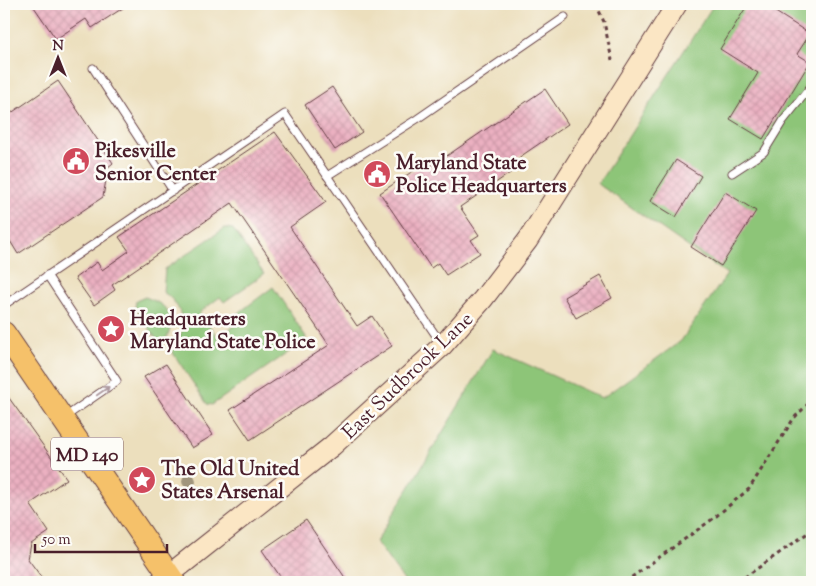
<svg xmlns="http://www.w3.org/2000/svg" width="816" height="586" font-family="'Sorts Mill Goudy',serif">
	<defs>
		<pattern id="building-cross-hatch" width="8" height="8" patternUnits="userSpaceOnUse" patternTransform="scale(1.25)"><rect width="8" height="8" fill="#ebb0c1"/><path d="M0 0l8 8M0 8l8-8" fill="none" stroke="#cb97a6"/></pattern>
	</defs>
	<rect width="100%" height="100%" fill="#fdfcf7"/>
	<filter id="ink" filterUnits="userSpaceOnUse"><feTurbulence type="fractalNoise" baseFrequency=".02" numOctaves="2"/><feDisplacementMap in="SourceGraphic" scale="10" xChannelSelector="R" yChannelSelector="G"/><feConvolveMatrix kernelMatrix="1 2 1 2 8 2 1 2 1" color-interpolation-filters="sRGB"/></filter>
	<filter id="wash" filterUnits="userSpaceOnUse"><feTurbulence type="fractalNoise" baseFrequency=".0096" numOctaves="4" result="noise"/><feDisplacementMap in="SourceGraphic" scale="20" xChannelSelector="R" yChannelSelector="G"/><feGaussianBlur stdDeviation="1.12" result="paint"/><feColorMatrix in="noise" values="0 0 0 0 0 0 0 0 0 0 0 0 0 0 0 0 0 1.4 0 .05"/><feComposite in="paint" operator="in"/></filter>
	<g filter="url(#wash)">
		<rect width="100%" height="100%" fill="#ecdfbd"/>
		<g fill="#8dc578" stroke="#6c7252">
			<path d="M714,4h98v578h-407l-29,-40 117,-193 109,49 79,-57 46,-67 -129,-90z"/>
			<path d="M225,228l8,1 31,45 -40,28 -4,-5 -21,16 19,24 19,-13 -4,-7 40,-30 33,50 -1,4 -93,64 -5,-1 -36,-54c18,-18 13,-45 -8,-58l2,-23z"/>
			<path d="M145,297c24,8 34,21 19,45l-5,1 -24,-36 1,-6z"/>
		</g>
		<g id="blocks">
			<g fill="url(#building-cross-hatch)">
				<path d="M32,4h97l-37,24 -6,-9 -30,20z"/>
				<path d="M748,4h15l47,30 -13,20 13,8 -47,77 -33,-20 28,-46 -38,-24z"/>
				<path d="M58,81l55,82 -12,10 5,7 -3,17 -85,57 -14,-23v-113z"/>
				<path d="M332,87l30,45 -27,18 -30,-45z"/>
				<path d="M545,89l23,35 -60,41 5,6 -53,36 19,28 -8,5 9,13 -34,22 -8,-12 -7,5 -51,-75 48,-32 4,5z"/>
				<path d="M275,132l51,70 -36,25 67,99 15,-10 20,30 -142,94 -20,-30 99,-65 -97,-142 -120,82 3,5 -21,15 -19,-27 22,-16 5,8 27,-19 -10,-14z"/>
				<path d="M676,160l25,16 -25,41 -26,-16z"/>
				<path d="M725,192l31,19 -35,55 -30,-19z"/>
				<path d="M600,276l12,22 -36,20 -12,-21z"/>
				<path d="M166,364l47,71 -21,13 -48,-71z"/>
				<path d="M4,391l63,88 -37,25 19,28 -18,12 -3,15 17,23h-41z"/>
				<path d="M306,520l42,62h-64l-22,-32z"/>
			</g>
		</g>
	</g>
	<g filter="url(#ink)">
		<use href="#blocks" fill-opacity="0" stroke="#623c41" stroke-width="1"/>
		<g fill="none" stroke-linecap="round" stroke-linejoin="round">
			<g stroke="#623c41" stroke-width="9">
				<g id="lane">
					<path d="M805,4l7,1"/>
					<path d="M93,68l80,123"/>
					<path d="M732,173l32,-21 19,-31 29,-36"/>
					<path d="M327,176l90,-57 148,-102"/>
					<path d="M47,275l70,106 -52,36"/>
					<path d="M4,305l281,-191 156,229"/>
				</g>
			</g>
			<g stroke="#623c41" stroke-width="22">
				<path id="secondary" d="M160,582l172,-136 111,-101 40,-46 45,-59 149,-236"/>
			</g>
			<g stroke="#623c41" stroke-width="24">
				<path id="primary" d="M4,333l170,249"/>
			</g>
			<g stroke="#623c41" stroke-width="3" stroke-dasharray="4 4" stroke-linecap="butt">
				<path d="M596,4l8,18 8,38"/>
				<path d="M625,582l89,-64 35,-29 45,-71 18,-18"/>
				<path d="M738,582l74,-52"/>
			</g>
			<use href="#lane" stroke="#fff" stroke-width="7"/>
			<use href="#secondary" stroke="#fbe6c4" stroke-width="20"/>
			<use href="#primary" stroke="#f5c16b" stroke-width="22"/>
		</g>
		<circle fill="#a0957c" cx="189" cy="481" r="7"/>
		<defs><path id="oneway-shaft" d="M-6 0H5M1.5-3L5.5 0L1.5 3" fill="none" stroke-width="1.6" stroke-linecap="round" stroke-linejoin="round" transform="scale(1.25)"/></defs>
		<use stroke="#ae9aa0" href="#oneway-shaft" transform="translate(103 391) rotate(-35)"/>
	</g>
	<defs>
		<g id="civic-disc" transform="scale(1.4375)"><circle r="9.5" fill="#d1495b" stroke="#fdfcf7"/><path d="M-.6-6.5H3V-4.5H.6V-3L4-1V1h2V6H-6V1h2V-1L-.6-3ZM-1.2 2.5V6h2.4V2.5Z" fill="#fff"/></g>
		<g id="sight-disc" transform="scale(1.4375)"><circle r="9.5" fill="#d1495b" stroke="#fdfcf7"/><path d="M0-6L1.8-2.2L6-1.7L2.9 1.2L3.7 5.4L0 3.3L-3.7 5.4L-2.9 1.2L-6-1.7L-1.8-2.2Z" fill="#fff"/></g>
	</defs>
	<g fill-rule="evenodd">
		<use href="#civic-disc" x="76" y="161"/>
		<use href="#civic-disc" x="377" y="174"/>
		<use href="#sight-disc" x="111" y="329"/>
		<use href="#sight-disc" x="142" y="480"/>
	</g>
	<g text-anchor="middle" stroke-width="5" stroke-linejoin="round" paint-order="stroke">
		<rect fill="#fdfcf7" stroke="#806168" stroke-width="1" x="51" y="437.5" width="72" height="33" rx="4"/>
		<g font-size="19" font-weight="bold" fill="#4a1f2b">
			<text x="87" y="461">MD 140</text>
		</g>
		<g font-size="20" font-weight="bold" fill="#4a1f2b" stroke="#fdfcf7" text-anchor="start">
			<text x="95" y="157">Pikesville<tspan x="95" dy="23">Senior Center</tspan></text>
			<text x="396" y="169">Maryland State<tspan x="396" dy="23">Police Headquarters</tspan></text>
			<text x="130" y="325">Headquarters<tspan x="130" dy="23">Maryland State Police</tspan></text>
			<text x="161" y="475">The Old United<tspan x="161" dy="23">States Arsenal</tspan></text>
		</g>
		<g font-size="20" fill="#4a1f2b" stroke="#fdfcf7">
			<text transform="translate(407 375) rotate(-44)" y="7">East Sudbrook Lane</text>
		</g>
	</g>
	<rect width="816" height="586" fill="none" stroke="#fdfcf7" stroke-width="20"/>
	<g transform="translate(58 58)" stroke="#fdfcf7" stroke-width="4" paint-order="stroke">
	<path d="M0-4L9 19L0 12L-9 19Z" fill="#4a1f2b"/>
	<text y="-8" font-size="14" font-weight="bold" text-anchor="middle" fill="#4a1f2b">N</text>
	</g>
	<path d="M35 544v8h132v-8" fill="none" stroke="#4a1f2b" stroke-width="2.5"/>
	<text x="42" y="544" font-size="15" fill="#4a1f2b" stroke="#fdfcf7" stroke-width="4" paint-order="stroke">50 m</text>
</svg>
